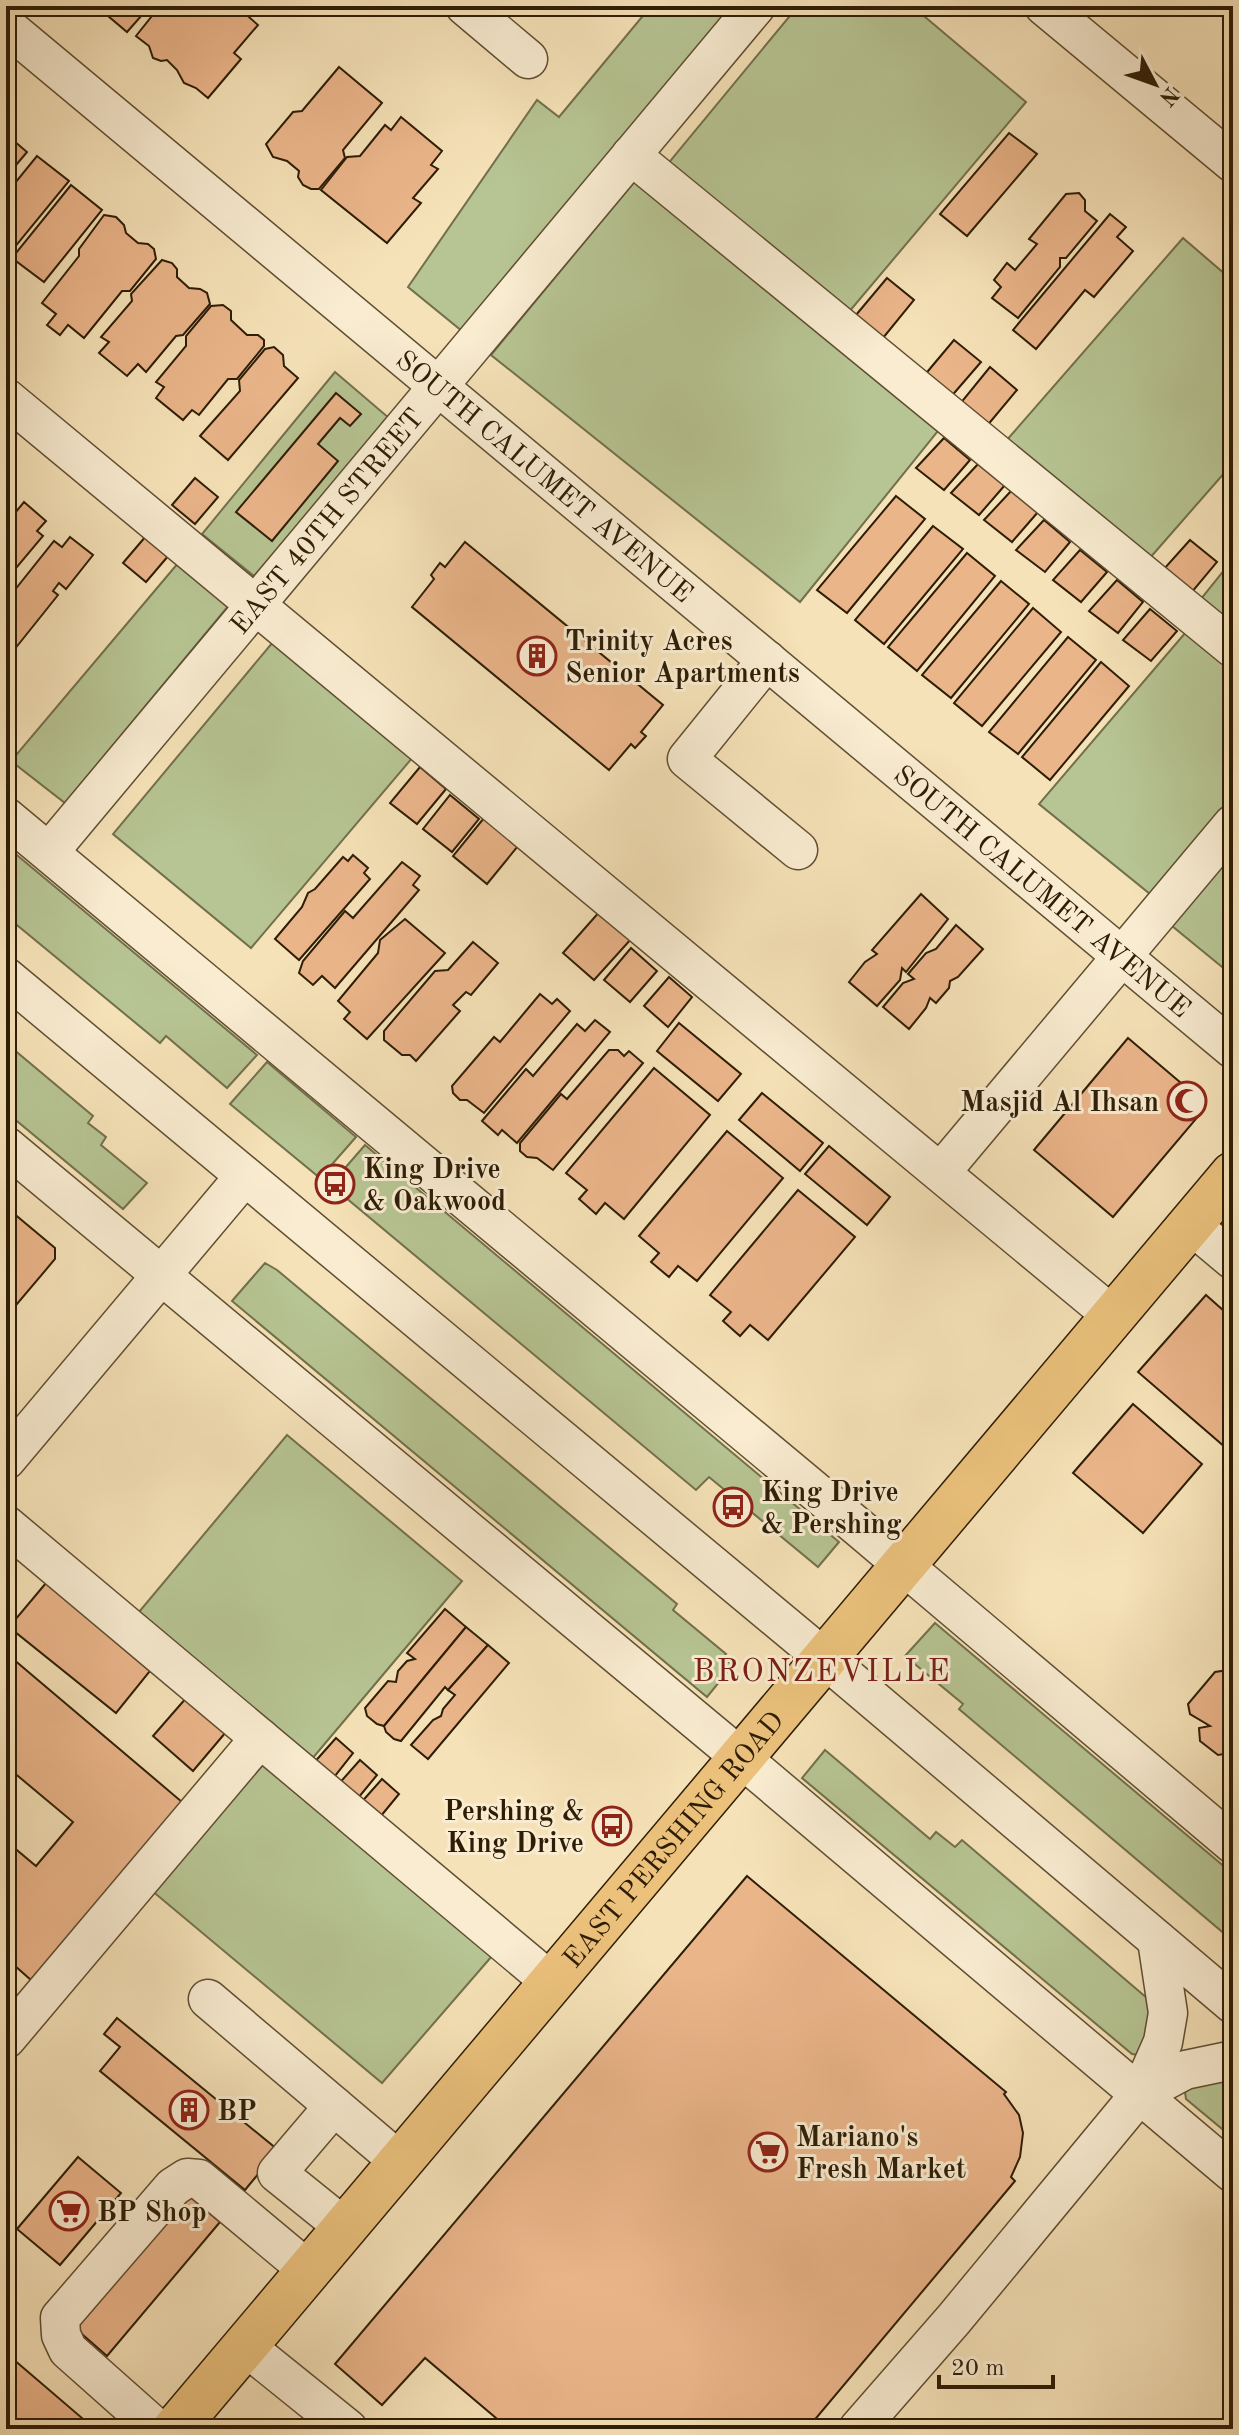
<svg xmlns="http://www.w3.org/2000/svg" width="1239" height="2435" font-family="'Old Standard TT',serif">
	<rect width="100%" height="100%" fill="#f6e2b8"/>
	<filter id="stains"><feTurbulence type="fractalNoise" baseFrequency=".0025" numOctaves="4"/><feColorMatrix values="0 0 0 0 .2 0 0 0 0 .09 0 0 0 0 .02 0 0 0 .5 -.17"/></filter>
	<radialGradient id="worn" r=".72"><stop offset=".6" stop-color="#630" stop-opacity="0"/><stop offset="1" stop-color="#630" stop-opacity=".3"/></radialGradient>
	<g fill="#b7c493" stroke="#72704c" stroke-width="2">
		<path d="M651,6h83l-272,325 -54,-44 129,-187 22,17z"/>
		<path d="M798,6h114l114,96 -178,211 -182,-147z"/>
		<path d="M634,182l304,249 -138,171 -309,-247z"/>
		<path d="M1183,238l50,43v182l-84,96 -143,-118z"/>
		<path d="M335,372l54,46 -135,158 -52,-42z"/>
		<path d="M1233,559v77l-37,-31z"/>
		<path d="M179,562l51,42 -165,199 -54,-42z"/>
		<path d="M1192,625l41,35v145l-78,93 -116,-94z"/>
		<path d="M273,642l140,115 -162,191 -138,-114z"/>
		<path d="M1233,842v134l-67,-55z"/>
		<path d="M6,846l251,209 -30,33 -61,-52 -6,7 -154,-127z"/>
		<path d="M6,1043l87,73 -5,7 18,14 -5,8 46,38 -24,26 -117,-97z"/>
		<path d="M267,1062l89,75 -36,41 -90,-74z"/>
		<path d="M365,1145l474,397 -21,25 -109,-90 -13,13 -351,-293 8,-10 -14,-12z"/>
		<path d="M265,1263l12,7 400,334 -4,6 53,44 -3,4 10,7 -26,32 -475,-396z"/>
		<path d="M287,1435l175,146 -156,185 -172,-148z"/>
		<path d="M935,1623l298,251v67l-274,-232 4,-5 -58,-48z"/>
		<path d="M825,1750l105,89 6,-7 19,15 7,-7 192,164 2,6 -18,45 -6,-1 -330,-276z"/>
		<path d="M263,1762l229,194 -110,127 -231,-193z"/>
		<path d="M1233,2079v59l-47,-39 -1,-7 4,-7z"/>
	</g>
	<g fill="#ebb58a" stroke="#2e1d06" stroke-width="2">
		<path d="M104,6h46l-23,26 -26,-22z"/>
		<path d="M160,6h86l-4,5 16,14 -24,28 7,6 -33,39 -12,-10 -12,-5 -7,-13 -10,-10 -6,1 -8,-3 -4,-12 -13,-10z"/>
		<path d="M339,67l43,36 -39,47 2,8 -26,31h-8l-8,-4 -5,-8 1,-6 -12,-10 -14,-4 -7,-13 27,-32 9,-1z"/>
		<path d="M401,117l41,34 -11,14 7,4 -25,29 8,5 -34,40 -66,-53 26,-33 13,-1 25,-31 6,5z"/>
		<path d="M6,127l6,4 2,10 13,11 -21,25z"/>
		<path d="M1009,133l28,21 -70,82 -27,-22z"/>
		<path d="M37,156l32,25 -59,72 -4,-3v-56z"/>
		<path d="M71,185l31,25 -58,72 -32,-24z"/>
		<path d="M1079,193l6,7v11l12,10 -31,37h-6v9l-42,51 -26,-20 9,-11 -7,-7 13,-17 8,7 22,-26 -8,-5 37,-45z"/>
		<path d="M1110,214l16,13 -9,10 16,14 -39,46 -9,-7 -49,59 -23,-19z"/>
		<path d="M104,215l12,2 8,8 2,8 12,10 10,1 6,5 2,10 -26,32h-8l-38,47 -16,-13 -8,10 -13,-10 9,-11 -14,-11 37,-47v-7z"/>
		<path d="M162,260l10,3 5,6v8l12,11 11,1 7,4 3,11 -27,31 -7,1 -30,36 -8,-8 -11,12 -28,-23 10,-11 -8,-5 31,-36 -1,-7z"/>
		<path d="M887,278l27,22 -31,38 -27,-23z"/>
		<path d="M223,305l8,6v9l16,15h11l6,5v6l-27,33h-9l-29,36 -7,-5 -9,10 -27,-22 8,-11 -8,-5 30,-36v-10l25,-30z"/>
		<path d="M954,340l27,22 -32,37 -26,-22z"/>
		<path d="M274,347l9,8 1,11 14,12 -70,82 -28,-24 40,-45 -1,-11 26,-31z"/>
		<path d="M990,367l27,23 -31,37 -27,-22z"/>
		<path d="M336,393l25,21 -11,12 -10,-8 -22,26 20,17 -66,80 -36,-29z"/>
		<path d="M944,438l26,22 -26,30 -28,-22z"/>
		<path d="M979,463l26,22 -26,30 -28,-22z"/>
		<path d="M195,478l23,19 -23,27 -23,-19z"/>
		<path d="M1012,490l26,22 -26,30 -28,-22z"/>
		<path d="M896,496l29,23 -78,94 -30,-23z"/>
		<path d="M24,502l22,19 -9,10 6,5 -37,44v-56z"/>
		<path d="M1044,520l26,22 -25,30 -29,-22z"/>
		<path d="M933,526l30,23 -79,95 -29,-24z"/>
		<path d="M146,536l23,19 -23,27 -23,-19z"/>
		<path d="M70,537l23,18 -27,34 -7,-6 -6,8 5,4 -52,65v-59l48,-60 8,6z"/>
		<path d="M1190,540l27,22 -25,30 -29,-22z"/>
		<path d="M465,542l198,163 -22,27 5,4 -11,12 -4,-4 -22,26 -197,-163 22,-28 -3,-4 9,-12 5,4z"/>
		<path d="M1080,550l27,22 -26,30 -28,-22z"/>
		<path d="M967,553l28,23 -78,95 -29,-24z"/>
		<path d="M1117,580l26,22 -25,31 -29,-22z"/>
		<path d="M1001,581l28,23 -78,94 -29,-23z"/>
		<path d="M1033,608l28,24 -79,94 -28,-23z"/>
		<path d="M1150,609l27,22 -26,30 -28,-21z"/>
		<path d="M1068,637l28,23 -78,94 -29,-22z"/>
		<path d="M1101,662l28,24 -79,94 -28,-23z"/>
		<path d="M420,767l26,22 -29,35 -27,-21z"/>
		<path d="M450,795l29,24 -27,33 -29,-23z"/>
		<path d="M484,818l34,28 -31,38 -34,-28z"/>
		<path d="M353,855l15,13 -4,5 6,6 -71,81 -24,-21 27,-32 6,-14 7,-4 28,-32 5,4z"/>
		<path d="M402,862l18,14 -7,9 6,5 -84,98 -13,-12 -9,9 -14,-12 4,-12 42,-50 8,7z"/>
		<path d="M921,894l27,25 -42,53 -4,-4 -2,12 -23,26 -28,-24 16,-20 12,-8 -5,-4z"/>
		<path d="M601,910l31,28 -38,42 -31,-27z"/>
		<path d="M405,919l40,34 -78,86 -23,-20 6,-7 -12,-11 40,-48 2,-13z"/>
		<path d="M956,925l27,24 -25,28 -8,4 -1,7 -13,15 -6,-5 -4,10 -17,21 -26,-22 20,-24 11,-4 -6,-5 18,-21 10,-4z"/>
		<path d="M473,942l25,21 -27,32 -5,-3 -13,13 7,6 -44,50 -6,-6h-8l-18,-15v-9l51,-60 13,-1z"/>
		<path d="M631,948l26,23 -27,31 -26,-22z"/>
		<path d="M669,977l23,20 -24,30 -24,-21z"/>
		<path d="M540,994l12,10 5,-5 13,12 -86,102 -17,-13h-7l-7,-7 -1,-7 42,-49 6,5z"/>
		<path d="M595,1020l15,12 -93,111 -15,-13 -4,5 -16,-14 44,-52 7,7 44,-52 8,7z"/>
		<path d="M679,1023l62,51 -23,27 -61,-50z"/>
		<path d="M1128,1038l73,62v13l-88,104 -79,-67z"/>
		<path d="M609,1050h9l6,6 5,-5 14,12 -90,107 -16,-12 -10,-1 -7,-6v-8l41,-49 6,5z"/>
		<path d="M654,1068l56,47 -86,104 -19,-16 -9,11 -17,-15 8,-9 -21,-17z"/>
		<path d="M762,1093l61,50 -23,28 -61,-51z"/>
		<path d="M727,1131l56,47 -86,103 -19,-15 -9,11 -18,-15 8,-9 -20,-17z"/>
		<path d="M829,1146l61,51 -23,28 -62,-51z"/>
		<path d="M798,1190l57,47 -87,103 -18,-15 -10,11 -17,-15 8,-9 -21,-17z"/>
		<path d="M6,1207l49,41v11l-49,58z"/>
		<path d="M1206,1295l27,24v135l-95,-82z"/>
		<path d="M1133,1404l69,60 -59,69 -70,-60z"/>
		<path d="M46,1583l104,88 -34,42 -107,-86z"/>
		<path d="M445,1609l21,18 -82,99 -7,-2 -10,-8 -2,-8 23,-27 8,1 2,-11 9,-10 8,-2 -8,-6z"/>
		<path d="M466,1627l22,18 -40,45 -3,-3 -44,54 -7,-2 -8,-7 -2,-6z"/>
		<path d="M488,1645l21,18 -81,96 -17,-14 22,-25 8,-4 2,-7 12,-14 -7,-5z"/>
		<path d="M6,1653l176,149 -151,178 -25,-22v-117l30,25 37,-44 -67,-56z"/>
		<path d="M1233,1664v86l-3,3 -12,2 -18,-14 -1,-13 11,-2 -20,-12 -2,-10 27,-32 13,-2z"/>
		<path d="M187,1697l39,35 -33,39 -40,-35z"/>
		<path d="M336,1738l17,15 -22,28 -19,-16z"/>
		<path d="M360,1760l17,15 -23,28 -18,-16z"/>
		<path d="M382,1779l17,15 -23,28 -18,-16z"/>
		<path d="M747,1876l259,216 -2,2 15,21 4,18 -3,24 -9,20 4,4 -208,248h-26l-6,-5 -4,5h-262l-84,-71 -43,47 -47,-41z"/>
		<path d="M117,2018l161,132 -33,40 -145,-119 20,-24 -16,-13z"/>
		<path d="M78,2157l43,36 -61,72 -43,-36z"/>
		<path d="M187,2194l33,28 -113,134 -32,-28z"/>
		<path d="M6,2353l76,65 -9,11h-67z"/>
	</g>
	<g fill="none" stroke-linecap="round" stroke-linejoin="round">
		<g stroke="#604e32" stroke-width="41">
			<g id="minor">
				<path d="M465,6l63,53"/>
				<path d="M1044,6l189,157"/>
				<path id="s1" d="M6,26l1227,1023"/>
				<path d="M631,155l602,493"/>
				<path d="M6,398l1107,918"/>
				<path d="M767,660l-80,99 111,91"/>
				<path d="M6,817l852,710 375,317"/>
				<path id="s2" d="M49,852l707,-846"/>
				<path d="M6,977l818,681 409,346"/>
				<path d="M6,1146l734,611 493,416"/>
				<path d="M941,1172l292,-348"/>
				<path d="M1190,1224l43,36"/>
				<path d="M6,1460l238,-283"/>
				<path d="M6,1525l545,457"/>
				<path d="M208,1999l192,163"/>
				<path d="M6,2039l254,-301"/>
				<path d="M1140,2094l45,-24 48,-10"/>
				<path d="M334,2106l-57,67 67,54"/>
				<path d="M245,2346l103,83"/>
				<path d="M157,2429l-89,-79 -7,-15 -1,-17 113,-131 14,-9 12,1 109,91"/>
				<path d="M858,2429l96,-110 186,-225 23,-52 5,-29 -11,-73"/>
			</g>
		</g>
		<g stroke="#2e1d06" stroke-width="47">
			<g id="major">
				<path id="s3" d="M175,2429l1058,-1255"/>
			</g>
		</g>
		<use href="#minor" stroke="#f9ecd1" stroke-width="38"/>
		<use href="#major" stroke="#ebc17c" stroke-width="44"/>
	</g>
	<defs>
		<g id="building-ring" transform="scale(2)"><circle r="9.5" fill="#f9ecd1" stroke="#8f2418" stroke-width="1.5"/><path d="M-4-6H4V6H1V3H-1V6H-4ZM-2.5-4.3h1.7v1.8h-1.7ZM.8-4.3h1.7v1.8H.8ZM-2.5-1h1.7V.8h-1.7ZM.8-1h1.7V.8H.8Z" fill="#8f2418"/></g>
		<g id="mosque-ring" transform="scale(2)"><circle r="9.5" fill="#f9ecd1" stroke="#8f2418" stroke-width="1.5"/><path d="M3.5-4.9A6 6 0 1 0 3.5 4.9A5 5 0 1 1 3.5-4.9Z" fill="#8f2418"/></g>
		<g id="bus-ring" transform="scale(2)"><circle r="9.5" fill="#f9ecd1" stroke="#8f2418" stroke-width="1.5"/><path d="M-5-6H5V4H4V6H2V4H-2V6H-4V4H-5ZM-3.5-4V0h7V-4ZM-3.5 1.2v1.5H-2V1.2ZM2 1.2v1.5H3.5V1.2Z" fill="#8f2418"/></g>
		<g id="supermarket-ring" transform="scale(2)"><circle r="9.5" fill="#f9ecd1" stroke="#8f2418" stroke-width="1.5"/><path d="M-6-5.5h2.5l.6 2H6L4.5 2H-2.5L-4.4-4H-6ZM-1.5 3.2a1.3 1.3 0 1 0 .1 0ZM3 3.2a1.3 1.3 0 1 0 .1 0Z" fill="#8f2418"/></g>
	</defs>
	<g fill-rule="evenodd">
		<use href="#building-ring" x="537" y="656"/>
		<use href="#mosque-ring" x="1187" y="1101"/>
		<use href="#bus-ring" x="335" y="1184"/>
		<use href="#bus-ring" x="733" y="1507"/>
		<use href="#bus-ring" x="612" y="1826"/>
		<use href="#building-ring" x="189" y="2110"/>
		<use href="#supermarket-ring" x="768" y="2152"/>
		<use href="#supermarket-ring" x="69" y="2211"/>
	</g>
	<g text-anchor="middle" stroke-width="6" stroke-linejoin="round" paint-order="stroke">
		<g font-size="28" fill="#2e1d06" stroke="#f9ecd1">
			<text dy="10" stroke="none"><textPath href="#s1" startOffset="702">SOUTH CALUMET AVENUE</textPath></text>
			<text dy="10" stroke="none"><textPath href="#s2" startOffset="432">EAST 40TH STREET</textPath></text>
			<text dy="10" stroke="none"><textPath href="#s1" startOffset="1350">SOUTH CALUMET AVENUE</textPath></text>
			<text dy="10" stroke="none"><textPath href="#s3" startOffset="772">EAST PERSHING ROAD</textPath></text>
		</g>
		<g font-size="28" font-weight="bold" fill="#2e1d06" stroke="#f9ecd1" text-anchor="start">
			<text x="565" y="650">Trinity Acres<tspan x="565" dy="32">Senior Apartments</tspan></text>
			<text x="1159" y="1111" text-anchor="end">Masjid Al Ihsan</text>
			<text x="363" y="1178">King Drive<tspan x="363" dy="32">&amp; Oakwood</tspan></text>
			<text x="761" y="1501">King Drive<tspan x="761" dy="32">&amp; Pershing</tspan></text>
			<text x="584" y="1820" text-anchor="end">Pershing &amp;<tspan x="584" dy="32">King Drive</tspan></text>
			<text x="217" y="2120">BP</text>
			<text x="796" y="2146">Mariano's<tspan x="796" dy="32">Fresh Market</tspan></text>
			<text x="97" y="2221">BP Shop</text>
		</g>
		<g font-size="32" letter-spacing="2" fill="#7a1f14" stroke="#f9ecd1">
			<text x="822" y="1681">BRONZEVILLE</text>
		</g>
	</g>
	<rect width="1239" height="2435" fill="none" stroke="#f6e2b8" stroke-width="32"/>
	<rect x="8" y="8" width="1223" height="2419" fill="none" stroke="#2e1d06" stroke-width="4"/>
	<rect x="16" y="16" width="1207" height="2403" fill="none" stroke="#2e1d06" stroke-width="2"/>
	<g transform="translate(1155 84) rotate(131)" stroke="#f9ecd1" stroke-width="6" paint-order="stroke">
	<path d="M0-6L14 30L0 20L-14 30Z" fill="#2e1d06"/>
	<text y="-12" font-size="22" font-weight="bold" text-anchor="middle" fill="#2e1d06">N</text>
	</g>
	<path d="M939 2375v12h114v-12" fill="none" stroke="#2e1d06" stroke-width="4"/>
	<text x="951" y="2375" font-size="24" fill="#2e1d06" stroke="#f9ecd1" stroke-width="6" paint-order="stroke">20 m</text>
	<rect width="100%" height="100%" filter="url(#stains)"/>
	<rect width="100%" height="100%" fill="url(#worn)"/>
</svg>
